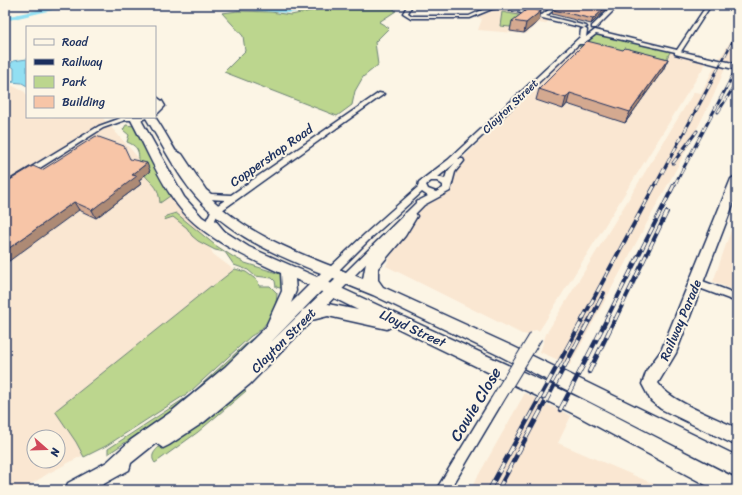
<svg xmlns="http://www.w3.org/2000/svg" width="742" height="495" font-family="Sriracha,sans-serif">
	<rect width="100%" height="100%" fill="#fcf5e5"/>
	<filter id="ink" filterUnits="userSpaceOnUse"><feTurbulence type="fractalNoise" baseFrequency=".025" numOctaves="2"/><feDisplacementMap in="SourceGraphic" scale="8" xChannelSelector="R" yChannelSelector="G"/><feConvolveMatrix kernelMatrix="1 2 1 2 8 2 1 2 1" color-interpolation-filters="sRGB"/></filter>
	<g filter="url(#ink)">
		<g fill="#fae7d2" fill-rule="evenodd">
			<path d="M503,9l47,10v1l-5,4 -6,-1 -13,11 -48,-4 4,-11 -5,-2 15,-7z"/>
			<path d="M737,30v34l-18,-5 13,-20z"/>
			<path d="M604,34l104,26 -172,276 -14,-2 -136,-68 24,-50 11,-13 20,-9 15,-29 132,-129z"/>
			<path d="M716,64l10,2 -13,31 -33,65 -110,203 -30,-13 6,-18 148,-242 7,1z"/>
			<path d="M5,82l20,10 2,4v21h75l98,110 13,27 24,18 -125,168 -63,33 -27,17h-17zM34,437h24v24h-24z"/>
			<path d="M737,213v78l-24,-9z"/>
			<path d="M525,393l46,23 -13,27 110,47h-198z"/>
		</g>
		<g fill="#bcd68e" stroke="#6c8276">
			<path d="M340,5h49l7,6 -17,11 10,6 -14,14 3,23 -15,12 -8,14 -3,14 -15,11 -113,-44 21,-21 -2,-15 -21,-23 16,-2 33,1 20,3z"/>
			<path d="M502,12l22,4 -14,11 -10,-1z"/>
			<path d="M594,33l77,17 -6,12 -87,-16z"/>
			<path d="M126,125l8,1 36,67v3l-10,7c-2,-21 -9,-17 -18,-32 -7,-12 3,-22 -15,-29l2,-7 -6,-5z"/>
			<path d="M176,213l39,32 17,11 13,7 35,11 5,4 1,8 -6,2 -4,-1 -1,-6 -3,-3 -17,-2 -7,-6 -14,-5 -9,-13 -10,-2 -17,-9 -6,-5 -5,-8 -14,-11 -9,3 2,-4z"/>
			<path d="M235,269l11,3 12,9 1,5h11l7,7c0,16 -11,36 -26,43l-60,55 -85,55 -22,11 -8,-15 -21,-31 156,-125 1,1z"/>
			<path d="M259,334l-60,59 -91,61v-5l82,-54 59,-54z"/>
			<path d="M243,389l3,2 -48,41 -43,31c-6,-8 1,-13 7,-19z"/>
		</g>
		<path fill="#92dff2" stroke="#6299b7" d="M27,59v27l-5,-3 -11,-1 3,-2v-12l-4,-3 3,-4z"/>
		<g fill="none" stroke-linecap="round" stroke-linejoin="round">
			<g fill="#92dff2" fill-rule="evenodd">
				<path d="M60,5h14l-69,16v-4z"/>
				<path d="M212,5c25,0 51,4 76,4 16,0 33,-4 50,-4l-4,2 -46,6 -72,-6z"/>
			</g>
			<g stroke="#1b2f5e" stroke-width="3">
				<g id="street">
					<path d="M408,5h4l-4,8 4,3h57l20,-9 12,-1 41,9 13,-10h5l-14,11 40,10 1,1 -3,1 3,2 -1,7 9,-7 82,20 30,-45h4l-31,48 -84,-19 -13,10h-4l-121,115h5l1,2 -9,11 -5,19 -26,14 -75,76h-6l-2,-3 2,-3 75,-74 10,-5 -6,-4 -51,46 -37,37h-6l-2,-3 2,-3 37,-35 53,-47 1,-5 29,-22 132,-123 1,-7 3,-2 -83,-20 -9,1 -22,9h-59l-8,-5zM455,163l-8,9 -2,7 -7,-2zM431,181h6l6,4v3l-7,4 -8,-3 -2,-4z"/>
					<path d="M614,5h5l-23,23h-4v-2z"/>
					<path d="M379,93l5,1 -166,119 -3,7 10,12 -4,3 -3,-1 -12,-13 6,-12 13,-9 -16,-1 -9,-5 -24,-36 -9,-7 4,-2 11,5 24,36 5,4 20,1z"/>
					<path d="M124,117l7,1 -28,10 -98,62v-7l94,-57z"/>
					<path d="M697,279l40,15v8l-43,-16 -2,-3 2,-3z"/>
					<path d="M496,397l4,1 2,4 -2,4 -50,84h-14l56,-92z"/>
				</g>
			</g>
			<g stroke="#1b2f5e" stroke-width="3">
				<g id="secondary">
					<path d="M675,50l62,14v6l-62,-16z"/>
					<path d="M155,96l7,5 3,5 -7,7 -3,1z"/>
					<path d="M118,117h37c13,19 23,41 37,59 35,49 90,71 144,92l2,4 -2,4 -67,68 72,-70 5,-1 5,1 2,4 -103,106 -46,38 -35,23 -6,3 -7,-5 -25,20 -2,7 -36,20h-28l3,-7 39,-21 24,-22 40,-28 54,-45 42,-41v-2l15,-33 -1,-18c-37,-17 -84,-38 -107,-73 -17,-24 -29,-54 -43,-80h-8zM146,118c13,21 24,43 38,63 33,48 84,71 137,92l-4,4 -68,-30 -47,-30 -18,-20 -43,-77zM295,279l14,6 -18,18 5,-12z"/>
					<path d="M737,175v19l-61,159 -18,30c11,18 58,35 79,45v18l-76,-37 -10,-8 -9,-17 5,-14 14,-19 70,-172z"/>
				</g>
			</g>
			<g stroke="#1b2f5e" stroke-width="3">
				<g id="primary">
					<path d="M410,212l5,1 2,3 -12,20 -27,32v12l5,7 129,59 225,110v21l-237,-121 -127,-61 -47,-19 -2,-4 2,-4 5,-2 32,13 3,-16 29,-33 10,-17z"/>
					<path d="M319,278l271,125 147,76v11h-22l-139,-75 -183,-89 -6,3 -59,-13 -20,5 -6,-1 -2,-5 2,-5 26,-6 30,6 -44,-22 -2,-4 2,-4z"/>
				</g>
			</g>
			<use href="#street" fill="#fcf5e5" fill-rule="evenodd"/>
			<use href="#secondary" fill="#fcf5e5" fill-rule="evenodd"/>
			<use href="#primary" fill="#fcf5e5" fill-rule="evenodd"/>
			<g stroke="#1b2f5e" stroke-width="2.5">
				<g id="rail-far3">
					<path d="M712,80l25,-47"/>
					<path d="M730,80l7,-12"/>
				</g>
			</g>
			<g stroke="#1b2f5e" stroke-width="3">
				<g id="rail-far2">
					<path d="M718,112l19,-30"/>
					<path d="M673,163l24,-32"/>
					<path d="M656,184l57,-105"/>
					<path d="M675,184l56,-105"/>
				</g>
			</g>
			<g stroke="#1b2f5e" stroke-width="4">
				<g id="rail-far1">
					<path d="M582,320l74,-137"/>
					<path d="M590,320l14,-27"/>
					<path d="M606,320l69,-137"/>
					<path d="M615,320l52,-108"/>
				</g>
			</g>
			<g stroke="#1b2f5e" stroke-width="4.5">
				<g id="rail">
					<path d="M589,372l26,-53"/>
					<path d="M560,410l47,-91"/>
					<path d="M489,490l94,-171"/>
					<path d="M498,490l92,-171"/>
				</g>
			</g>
			<use href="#rail-far3" stroke="#fcf5e5" stroke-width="1.5" stroke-dasharray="4.5" stroke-linecap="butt"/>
			<use href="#rail-far2" stroke="#fcf5e5" stroke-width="2" stroke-dasharray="6" stroke-linecap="butt"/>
			<use href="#rail-far1" stroke="#fcf5e5" stroke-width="2.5" stroke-dasharray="8" stroke-linecap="butt"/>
			<use href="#rail" stroke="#fcf5e5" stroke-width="3" stroke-dasharray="10" stroke-linecap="butt"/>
			<g stroke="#1b2f5e" stroke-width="14" stroke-linecap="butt">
				<path id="street-bridge" d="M496,402l40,-66"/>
			</g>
			<use href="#street-bridge" stroke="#fcf5e5" stroke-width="12"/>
		</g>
		<g fill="#d4a990" stroke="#1b2f5e">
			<path d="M611,5l-20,19 -39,-10 1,-4z"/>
			<path d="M541,11l-2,10 -15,12 -14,-2 2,-10z"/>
			<path d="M623,50l45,9 -5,11 -38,53 -58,-19 -4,5 -27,-9 3,-11z"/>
			<path d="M130,159l20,12 -11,9 2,4 -45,34 -17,-8 -37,-40z"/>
		</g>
		<g fill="#ad8a75" stroke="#1b2f5e">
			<path d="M608,5h3l-20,19 2,-5z"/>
			<path d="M541,11l-2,10 -15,12 2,-10z"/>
			<path d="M668,59l-5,11 -38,53 5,-11z"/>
			<path d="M570,93l-3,11 -4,5 3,-11z"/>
			<path d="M147,163l3,8 -11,9 2,4 -45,34 -4,-8 40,-35z"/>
			<path d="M74,202l5,8 -74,54v-13z"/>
		</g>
		<g fill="#f7c5a7" stroke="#1b2f5e">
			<path d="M559,5h49l-15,14 -40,-9z"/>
			<path d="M529,8l12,3 -15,12 -14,-2z"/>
			<path d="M587,41l36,9 2,-2 43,11 -38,53 -60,-19 -4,5 -27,-9z"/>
			<path d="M96,136l28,10 6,13 17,4 -15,12 5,1 -45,34 -18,-8 -69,49v-68l28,-17 9,4z"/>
		</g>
	</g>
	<g text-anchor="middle" stroke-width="4" stroke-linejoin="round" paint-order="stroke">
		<g font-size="11" fill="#1b2f5e" stroke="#fcf5e5">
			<text transform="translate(510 106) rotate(-44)" y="4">Clayton Street</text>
		</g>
		<g font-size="13" fill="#1b2f5e" stroke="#fcf5e5">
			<text transform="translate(271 155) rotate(-35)" y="5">Coppershop Road</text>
			<text transform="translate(680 320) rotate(-67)" y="5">Railway Parade</text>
			<text transform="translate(413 328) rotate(25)" y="5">Lloyd Street</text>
			<text transform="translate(283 340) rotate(-45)" y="5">Clayton Street</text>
		</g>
		<g font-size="16" fill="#1b2f5e" stroke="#fcf5e5">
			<text transform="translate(475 404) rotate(-59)" y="6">Cowie Close</text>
		</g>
	</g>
	<rect width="742" height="495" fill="none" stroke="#fcf5e5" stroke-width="20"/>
	<rect x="10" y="10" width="722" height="475" fill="none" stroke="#1b2f5e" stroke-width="1.5" filter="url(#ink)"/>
	<rect x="26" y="26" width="130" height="92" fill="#fcf5e5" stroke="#a2a6af"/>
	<rect x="34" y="39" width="20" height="6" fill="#fcf5e5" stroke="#a2a6af"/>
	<text x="62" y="46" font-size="12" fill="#1b2f5e">Road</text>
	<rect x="34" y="59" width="20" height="6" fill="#1b2f5e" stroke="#a2a6af"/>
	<text x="62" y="66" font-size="12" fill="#1b2f5e">Railway</text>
	<rect x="34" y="76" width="20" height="12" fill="#bcd68e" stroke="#a2a6af"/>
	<text x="62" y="86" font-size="12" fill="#1b2f5e">Park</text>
	<rect x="34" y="96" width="20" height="12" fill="#f7c5a7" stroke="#a2a6af"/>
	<text x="62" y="106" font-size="12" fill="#1b2f5e">Building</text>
	<g transform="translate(46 449) rotate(110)"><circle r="19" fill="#fcf5e5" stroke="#a2a6af"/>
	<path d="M0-3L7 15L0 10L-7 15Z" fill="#d1495b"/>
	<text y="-6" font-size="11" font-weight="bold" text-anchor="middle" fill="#1b2f5e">N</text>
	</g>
</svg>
